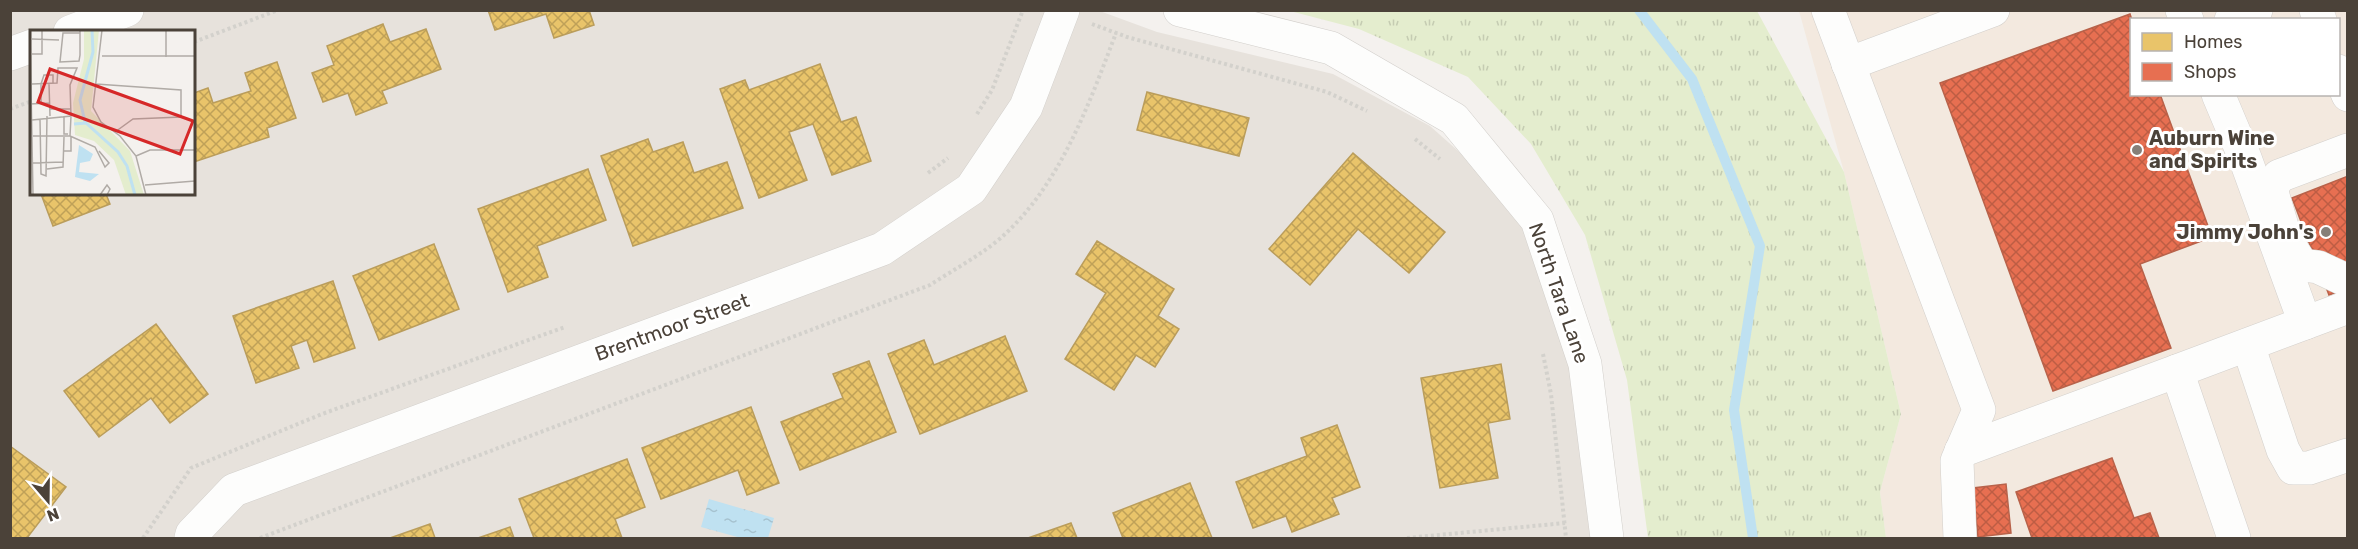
<svg xmlns="http://www.w3.org/2000/svg" width="2358" height="549" font-family="Rubik,sans-serif">
	<defs>
		<pattern id="grass-tufts" width="24" height="20" patternUnits="userSpaceOnUse" patternTransform="scale(1.5)"><rect width="24" height="20" fill="#e4edce"/><path d="M3 7l-1-3M5 7V3M7 7l1-3M15 17l-1-3M17 17v-4M19 17l1-3" fill="none" stroke="#c5ccb2"/></pattern>
		<pattern id="water-ripples" width="26" height="14" patternUnits="userSpaceOnUse" patternTransform="scale(1.5)"><rect width="26" height="14" fill="#bfe1f1"/><path d="M2 4q2-2 4 0t4 0M15 11q2-2 4 0t4 0" fill="none" stroke="#a6c2cf"/></pattern>
		<pattern id="homes-cross-hatch" width="8" height="8" patternUnits="userSpaceOnUse" patternTransform="scale(1.5)"><rect width="8" height="8" fill="#e9c46a"/><path d="M0 0l8 8M0 8l8-8" fill="none" stroke="#bfa158"/></pattern>
		<pattern id="shops-cross-hatch" width="8" height="8" patternUnits="userSpaceOnUse" patternTransform="scale(1.5)"><rect width="8" height="8" fill="#e76f51"/><path d="M0 0l8 8M0 8l8-8" fill="none" stroke="#bd5d44"/></pattern>
	</defs>
	<rect width="100%" height="100%" fill="#f4f1ee"/>
	<path fill="#e7e2dc" fill-rule="evenodd" d="M1097,10l60,22 176,42 97,52 54,48 44,59 31,76 39,229h-1587l-1,-527zM32,32h162v162h-162z"/>
	<path fill="#f3e9df" fill-rule="evenodd" d="M1799,11h548v527h-461l-6,-46 21,-78 -57,-242zM2132,20h206v74h-206z"/>
	<path fill="url(#grass-tufts)" d="M1290,11h467l87,161 57,242 -21,78 6,46h-238l-21,-158 -42,-145 -54,-91 -63,-67 -109,-48z"/>
	<path fill="url(#water-ripples)" d="M709,499l65,19 -6,20h-27l-40,-11z"/>
	<g fill="url(#homes-cross-hatch)" stroke="#ba9d5b" stroke-width="1.5">
		<path d="M488,10h101l5,15 -40,13 -8,-24 -51,16z"/>
		<path d="M383,24l7,18 36,-13 15,40 -59,22 5,12 -31,12 -8,-22 -25,9 -11,-29 22,-8 -7,-19z"/>
		<path d="M277,62l19,56 -29,10 2,9 -75,25v-69l14,-5 5,15 38,-12 -6,-18z"/>
		<path d="M820,64l21,58 15,-5 15,44 -39,14 -19,-51 -24,8 18,48 -48,18 -39,-109 25,-9 4,10z"/>
		<path d="M1147,92l102,26 -10,38 -102,-26z"/>
		<path d="M648,139l5,13 30,-10 11,31 33,-11 16,46 -110,38 -32,-90z"/>
		<path d="M1353,153l92,79 -36,41 -51,-44 -48,56 -41,-36z"/>
		<path d="M588,169l18,51 -69,26 11,31 -40,15 -30,-83z"/>
		<path d="M41,194h65l4,10 -57,22z"/>
		<path d="M1097,241l77,48 -16,27 21,13 -24,38 -19,-12 -22,35 -49,-31 41,-66 -30,-19z"/>
		<path d="M434,244l25,65 -80,31 -26,-64z"/>
		<path d="M333,281l22,67 -41,14 -7,-22 -16,6 8,22 -43,15 -23,-67z"/>
		<path d="M156,324l52,70 -38,29 -19,-25 -52,39 -35,-46z"/>
		<path d="M1005,336l22,55 -107,43 -32,-80 36,-14 10,25z"/>
		<path d="M869,361l27,71 -96,38 -19,-48 62,-24 -10,-24z"/>
		<path d="M1501,364l9,55 -22,4 10,55 -58,10 -19,-110z"/>
		<path d="M751,407l28,76 -32,12 -9,-25 -77,29 -19,-51z"/>
		<path d="M1337,425l23,62 -28,11 7,16 -47,18 -6,-16 -33,12 -17,-46 71,-26 -6,-18z"/>
		<path d="M10,446l56,41 -39,51h-17z"/>
		<path d="M627,459l18,48 -30,12 7,19h-88l-15,-39z"/>
		<path d="M1190,483l22,55h-89l-10,-25z"/>
		<path d="M1071,523l6,15h-49z"/>
		<path d="M430,524l5,14h-45z"/>
		<path d="M510,527l4,11h-36z"/>
	</g>
	<g fill="url(#shops-cross-hatch)" stroke="#b8624a" stroke-width="1.5">
		<path d="M2130,14l2,6v74h28l52,143 -72,27 31,84 -118,43 -113,-308z"/>
		<path d="M2348,176v112l-19,7 -37,-97z"/>
		<path d="M2112,458l22,60 16,-5 9,25h-127l-16,-46z"/>
		<path d="M2006,484l5,49 -33,4 -5,-49z"/>
	</g>
	<g fill="none" stroke-linecap="round" stroke-linejoin="round">
		<path stroke="#bfe1f1" stroke-width="10" d="M1639,10l53,69 68,167 -26,164 19,128"/>
		<g stroke="#d2cfcb" stroke-width="34">
			<g id="minor">
				<path d="M1180,10l151,38 123,71 83,101 48,144 22,174"/>
				<path d="M1828,10l151,400 -22,51 3,77"/>
				<path d="M2182,10l5,10"/>
				<path d="M2316,10l4,10"/>
				<path d="M2231,20l25,-10"/>
				<path d="M70,32l57,-22"/>
				<path d="M10,54l22,-8"/>
				<path d="M1848,64l145,-54"/>
				<path d="M2338,71l10,24"/>
				<path d="M2218,94l27,64 60,165"/>
				<path d="M2348,150l-69,26 -8,13 15,51 16,25 16,2 30,14"/>
				<path d="M2248,345l35,105 10,18h16l39,-13"/>
				<path d="M1961,451l216,-80"/>
				<path d="M191,538l1,-4 42,-44 648,-241 89,-60 55,-82 37,-97"/>
				<path d="M2234,538l-57,-167 171,-64"/>
			</g>
		</g>
		<g stroke="#d3d1cc" stroke-width="4" stroke-dasharray="3 3" stroke-linecap="butt">
			<path d="M1092,24l35,13 200,55 40,19"/>
			<path d="M194,42l84,-32"/>
			<path d="M10,109l22,-8"/>
			<path d="M977,114l15,-24 31,-80"/>
			<path d="M1415,139l25,20"/>
			<path d="M928,173l20,-15"/>
			<path d="M1543,354l8,40 15,144"/>
			<path d="M143,538l48,-70 131,-54 243,-87"/>
			<path d="M260,538l670,-253c23,-15 53,-31 73,-49 58,-53 86,-132 113,-203"/>
			<path d="M1407,538l158,-15"/>
		</g>
		<use href="#minor" stroke="#fdfdfc" stroke-width="33"/>
	</g>
	<g fill="#867f78" stroke="#fff" stroke-width="2">
		<circle cx="2137" cy="150" r="6"/>
		<circle cx="2326" cy="232" r="6"/>
	</g>
	<g text-anchor="middle" stroke-width="6" stroke-linejoin="round" paint-order="stroke">
		<g font-size="20" font-weight="bold" fill="#4b4239" stroke="#fff" text-anchor="start">
			<text x="2149" y="145">Auburn Wine<tspan x="2149" dy="23">and Spirits</tspan></text>
			<text x="2314" y="239" text-anchor="end">Jimmy John's</text>
		</g>
		<g font-size="20" fill="#4b4239" stroke="#fff">
			<text transform="translate(1559 293) rotate(71)" y="7">North Tara Lane</text>
			<text transform="translate(672 327) rotate(-20)" y="7">Brentmoor Street</text>
		</g>
	</g>
	<g transform="translate(30 30)">
		<rect width="165" height="165" fill="#f4f1ee"/>
		<path d="M54,0h15l-8,81 39,40 14,44h-18l-12,-35 -20,-19 -19,-6 -2,-32 11,-44z" fill="#e4edce"/>
		<path d="M49,115l14,9 -3,7 -10,2 -1,9 20,2 -9,7 -15,-4z" fill="#bfe1f1"/>
		<path fill="none" stroke="#bfe1f1" stroke-width="3" d="M55,92l-5,-22 13,-48 -1,-22M44,94l12,-1 32,29 9,14 8,29"/>
		<path fill="none" stroke="#b0aba6" stroke-width="1.5" d="M50,0v25l-1,6 -19,1 3,-29h17M72,0l-9,77 8,15 19,14 16,20 10,39M136,0v27M0,2l3,163M2,9l27,1M2,24h10v-24M72,26h93M2,54l25,-1 1,-15h19l-7,17 1,31 -39,4M11,54l3,-9h9v8M11,54v19M19,54l1,32M66,54l85,6v27l-48,2 -18,13M0,74l19,-1M20,79h20M34,86v18h4M10,90l1,54 5,2 1,-60M3,106h37l1,-20M40,106l25,11 10,20 4,-4 -10,-12M34,121h7v-14M106,126l14,-6h45M3,133l30,-1M17,139l16,-2 1,-30M115,155l50,-4M70,165l7,-10 3,4 -3,6"/>
		<path fill="#d62828" fill-opacity="0.15" stroke="#d62828" stroke-width="3" d="M20,39l143,52 -13,33 -142,-52z"/>
		<rect width="165" height="165" fill="none" stroke="#4b4239" stroke-width="3"/>
	</g>
	<rect width="2358" height="549" fill="none" stroke="#4b4239" stroke-width="24"/>
	<rect x="2130" y="18" width="210" height="78" fill="#ffffff" stroke="#b7b3b0" stroke-width="1.5"/>
	<rect x="2142" y="33" width="30" height="18" fill="#e9c46a" stroke="#b7b3b0" stroke-width="1.5"/>
	<text x="2184" y="48" font-size="18" fill="#4b4239">Homes</text>
	<rect x="2142" y="63" width="30" height="18" fill="#e76f51" stroke="#b7b3b0" stroke-width="1.5"/>
	<text x="2184" y="78" font-size="18" fill="#4b4239">Shops</text>
	<g transform="translate(48 501) rotate(160)" stroke="#ffffff" stroke-width="4.5" paint-order="stroke">
	<path d="M0-4.5L10 22L0 15L-10 22Z" fill="#4b4239"/>
	<text y="-9" font-size="16" font-weight="bold" text-anchor="middle" fill="#4b4239">N</text>
	</g>
</svg>
